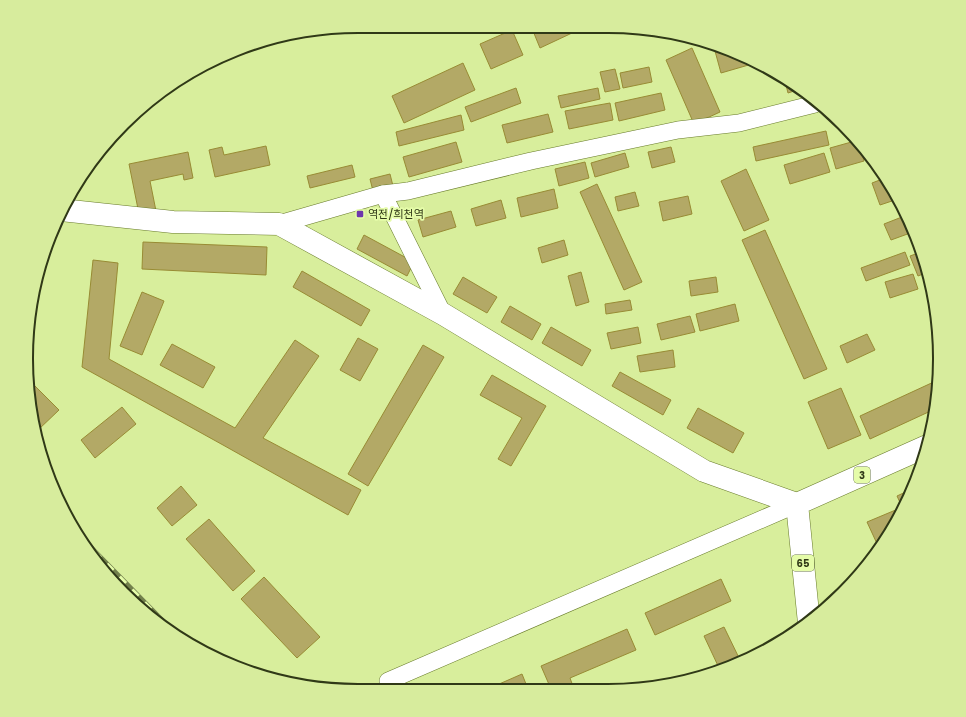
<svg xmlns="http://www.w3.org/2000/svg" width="966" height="717" font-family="Poppins,'Noto Sans KR',sans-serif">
	<rect width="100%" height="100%" fill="#d8ee9c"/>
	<g fill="#b3a966" stroke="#988b34">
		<path d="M531,26l38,1 3,6 -32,15z"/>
		<path d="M512,30l11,25 -32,14 -11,-25z"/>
		<path d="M692,48l28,64 -26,12 -28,-64z"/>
		<path d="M720,49l32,15 -31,9 -6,-22z"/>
		<path d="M463,63l12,27 -71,33 -12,-27z"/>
		<path d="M649,67l3,15 -29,6 -3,-15z"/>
		<path d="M615,69l5,20 -15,3 -5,-20z"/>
		<path d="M788,80l4,2 8,7 -12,4 -3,-12z"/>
		<path d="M516,88l5,15 -50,19 -6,-15z"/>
		<path d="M598,88l2,11 -39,9 -3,-12z"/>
		<path d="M661,93l4,17 -46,11 -4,-18z"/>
		<path d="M610,103l3,17 -44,9 -4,-18z"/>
		<path d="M548,114l5,18 -46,11 -5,-18z"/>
		<path d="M461,115l3,15 -65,16 -3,-14z"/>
		<path d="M826,131l3,14 -73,16 -3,-14z"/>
		<path d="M855,141l5,4 4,16 -28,8 -6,-21z"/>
		<path d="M456,142l6,20 -53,15 -6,-20z"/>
		<path d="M266,146l4,19 -55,12 -6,-27 13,-3 2,8z"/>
		<path d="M671,147l4,15 -23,6 -4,-16z"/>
		<path d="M188,152l5,26 -9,2 -1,-6 -33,7 6,30 -17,3 -10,-50z"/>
		<path d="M625,153l4,14 -34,10 -4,-14z"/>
		<path d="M824,153l6,19 -40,12 -6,-19z"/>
		<path d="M585,162l4,16 -30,8 -4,-17z"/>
		<path d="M352,165l3,12 -45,11 -3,-12z"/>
		<path d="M746,169l23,51 -25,11 -23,-50z"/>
		<path d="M390,174l3,12 -20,5 -3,-12z"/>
		<path d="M885,178l13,21 -18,6 -8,-22z"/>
		<path d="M597,184l45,98 -18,8 -44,-98z"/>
		<path d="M554,189l4,19 -37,9 -4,-19z"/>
		<path d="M635,192l4,14 -21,5 -3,-14z"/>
		<path d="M688,196l4,18 -29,7 -4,-19z"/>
		<path d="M501,200l5,18 -30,8 -5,-17z"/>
		<path d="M451,211l5,16 -33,10 -5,-17z"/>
		<path d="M907,215l6,17 -22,8 -7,-16z"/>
		<path d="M765,230l62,139 -23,10 -62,-139z"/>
		<path d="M364,235l50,27 -7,14 -50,-27z"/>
		<path d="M564,240l4,15 -26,8 -4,-15z"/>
		<path d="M143,242l124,5 -1,28 -124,-6z"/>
		<path d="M905,252l5,13 -44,16 -5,-13z"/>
		<path d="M921,252l7,20 -10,4 -8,-20z"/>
		<path d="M93,260l25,3 -9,96 126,69 60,-88 24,16 -56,82 98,52 -13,25 -125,-70 -141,-78z"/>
		<path d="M302,271l68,39 -9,16 -68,-39z"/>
		<path d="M581,272l8,30 -13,4 -8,-30z"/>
		<path d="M913,274l5,15 -28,9 -5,-16z"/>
		<path d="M463,277l34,20 -10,16 -34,-19z"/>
		<path d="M716,277l2,15 -27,4 -2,-15z"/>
		<path d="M142,292l22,9 -22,54 -22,-9z"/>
		<path d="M630,300l2,10 -26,4 -1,-10z"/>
		<path d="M735,304l4,17 -39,10 -4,-17z"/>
		<path d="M510,306l31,18 -9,16 -31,-18z"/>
		<path d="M690,316l5,16 -34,8 -4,-16z"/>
		<path d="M551,327l40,23 -9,16 -40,-23z"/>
		<path d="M638,327l3,16 -30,6 -4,-16z"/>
		<path d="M867,334l8,16 -28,13 -7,-17z"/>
		<path d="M358,338l20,11 -18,32 -20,-11z"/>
		<path d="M172,344l43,23 -12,21 -43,-23z"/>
		<path d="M423,345l21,12 -76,129 -20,-12z"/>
		<path d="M673,350l2,17 -35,5 -3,-16z"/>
		<path d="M620,372l51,28 -8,15 -51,-29z"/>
		<path d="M492,375l54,31 -35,60 -13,-7 24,-41 -42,-23z"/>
		<path d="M27,378l32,32 -21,20 -2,-2z"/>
		<path d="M938,380l-1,22 -2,7 -65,30 -10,-23z"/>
		<path d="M841,388l20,47 -33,14 -20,-47z"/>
		<path d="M122,407l14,17 -41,34 -14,-18z"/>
		<path d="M698,408l46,25 -11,20 -46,-25z"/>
		<path d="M181,486l16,19 -25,21 -15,-18z"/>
		<path d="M912,489l-9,20 -6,-13z"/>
		<path d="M898,509l2,5 -5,11 -16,23 -12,-26z"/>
		<path d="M209,519l46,52 -22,20 -47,-52z"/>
		<path d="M264,577l56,60 -23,21 -56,-59z"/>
		<path d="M721,579l10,22 -76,34 -10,-22z"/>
		<path d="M724,627l17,35 -6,4 -15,4 -16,-34z"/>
		<path d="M627,629l9,21 -66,28 4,11h-23l-10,-23z"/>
		<path d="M522,674l6,15h-37l-1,-1z"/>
	</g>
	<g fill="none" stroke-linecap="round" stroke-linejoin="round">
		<g stroke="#687b2a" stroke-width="18">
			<g id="street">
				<path d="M383,194l60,120"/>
				<path d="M279,224l104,-30 25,-3 123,-30 147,-31 61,-7 76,-19"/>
				<path d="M388,681l409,-177"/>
			</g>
		</g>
		<g stroke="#687b2a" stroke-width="23">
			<path id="secondary" d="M61,210l112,12 106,2 164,90 261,157 93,33"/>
		</g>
		<g stroke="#687b2a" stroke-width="23">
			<path id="primary" d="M809,623l-12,-119 130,-58"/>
		</g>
		<use href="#street" stroke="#fff" stroke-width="17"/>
		<use href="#secondary" stroke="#fff" stroke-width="22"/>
		<use href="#primary" stroke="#fff" stroke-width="22"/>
		<g stroke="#73814c" stroke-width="4.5">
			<path id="rail" d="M82,538l95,97"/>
		</g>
		<use href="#rail" stroke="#e5fca9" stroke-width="3" stroke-dasharray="9" stroke-linecap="butt"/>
	</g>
	<rect fill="#6d36ac" stroke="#e5fca9" stroke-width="1.5" x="356" y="210" width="8" height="8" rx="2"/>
	<g text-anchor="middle" stroke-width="3.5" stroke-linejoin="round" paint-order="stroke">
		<g fill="#e5fca9" stroke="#667443" stroke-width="1">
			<rect x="854" y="467" width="16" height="16" rx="3"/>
			<rect x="792" y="555" width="22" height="16" rx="3"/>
		</g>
		<g font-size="10" font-weight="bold" fill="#303917">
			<text x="862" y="479">3</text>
			<text x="803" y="567">65</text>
		</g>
		<g font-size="11" fill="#303917" stroke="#e5fca9" text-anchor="start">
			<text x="368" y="218">역전/희천역</text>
		</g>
	</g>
	<path d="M0 0H966V717H0ZM358 33H608A325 325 0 0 1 933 358V359A325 325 0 0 1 608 684H358A325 325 0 0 1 33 359V358A325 325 0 0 1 358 33Z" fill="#d7ec9d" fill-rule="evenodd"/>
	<path fill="none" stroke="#303917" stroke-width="2" d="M358 33H608A325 325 0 0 1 933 358V359A325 325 0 0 1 608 684H358A325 325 0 0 1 33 359V358A325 325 0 0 1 358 33Z"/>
</svg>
